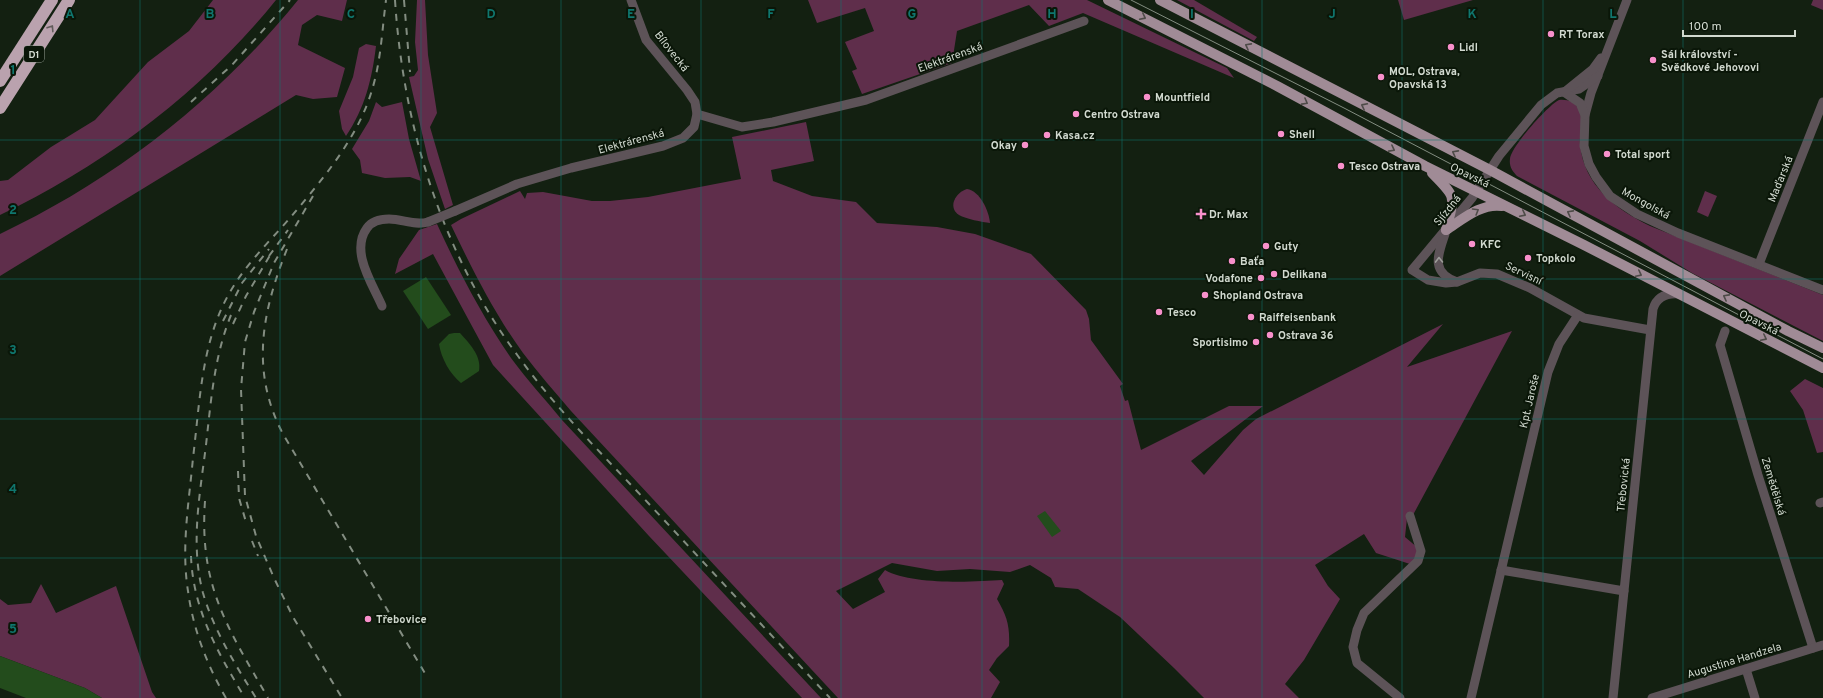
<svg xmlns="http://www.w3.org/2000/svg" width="1823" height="698" font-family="Overpass,sans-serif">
	<rect width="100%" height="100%" fill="#132011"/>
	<g fill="#5f2e4b">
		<path d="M213,0h63c-73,91 -171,165 -276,215v-34l8,-1 43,-33 44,-27 53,-58 41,-31z"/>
		<path d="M298,0h49l-5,21 -25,-6 -15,10 -4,20 47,23 -8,29 -24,2 -17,-4 -296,181v-42c116,-55 217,-134 298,-234z"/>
		<path d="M417,0h8l3,55 9,58 -7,14 23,78 -8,4 -17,-50 -19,-82 5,-1 4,-6 -3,-28z"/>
		<path d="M808,0h279l140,68 7,10 -151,-65 -34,13 -20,-21 -72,26 -5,32 -90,31 -10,-23 5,-2 -12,-27 29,-11 -9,-23 -48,15z"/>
		<path d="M1177,0h17l63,37 -3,4z"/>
		<path d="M1398,0h75l-69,20z"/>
		<path d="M1813,0h10v10l-12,-5z"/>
		<path d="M366,44l10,2c-4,33 -11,62 -30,90l-4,-7 -3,-18 14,-34 6,-29z"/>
		<path d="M1559,100c8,-1 17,2 20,10 5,10 0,23 1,34 4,42 36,65 70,82l173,69v46l-131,-68 -52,-32 -123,-65c-5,-5 -8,-10 -7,-17 0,-11 38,-54 49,-59z"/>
		<path d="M376,102l6,5 20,-5 7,37 12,42 -11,-4 -25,1 -23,-5 -2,-13 -8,-11 17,-28z"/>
		<path d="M806,122l8,39 -43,9 2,11 39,15 44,6 21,21 60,4 38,7 56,20 55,56 3,9 2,21 32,44 -3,2 5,15 3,-1 13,50 88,-44h34l-72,55 13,14 39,-45 13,-11 187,-95 -36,43 105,-36 -99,184 -6,3 -2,19 13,11 -3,11 -5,5 -34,-11 -12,-19 -49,31 13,21 12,13 -36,61 -19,24 14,14h-95l-30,-30 -54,-51 -42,-28 -23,-2 -4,-9 -21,-13 -20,7 -40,-3 -33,2 -45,-8 -56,28 17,18 32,-17 -7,-13 7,-9c26,15 87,12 117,10l2,4 -7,15c10,17 13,27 12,47l-12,12 -8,12 11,12 -9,16h-153l-267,-287c-16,-19 -33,-38 -48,-58 -29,-40 -51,-84 -72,-128l10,-6 59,-28 5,8 2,-6 16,-1 49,9h18l38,-4 93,-18 -9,-42z"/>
		<path d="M967,189c13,2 22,22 23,34 -8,-1 -24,-4 -31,-8 -12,-8 -3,-23 8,-26z"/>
		<path d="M1705,191l12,5 -9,21 -11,-5z"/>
		<path d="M437,224c21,46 45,92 74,134 16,22 34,41 51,62l259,278h-19l-153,-162 -156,-171 -60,-111 -38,20 4,-15 20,-29z"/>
		<path d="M1805,379l18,9v64l-6,1 -14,-43 -13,-19z"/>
		<path d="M41,584l15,29 60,-27 36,106 4,6h-54l-17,-10 -85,-32v-57l8,6 23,-2z"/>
	</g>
	<g fill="#234c1c">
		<path d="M426,277l25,38 -23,14 -25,-38z"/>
		<path d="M454,333h6c9,10 22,23 19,38l-18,12c-11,-9 -20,-25 -22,-39l10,-10z"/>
		<path d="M1045,511l16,20 -9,6 -15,-21z"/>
		<path d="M0,656l85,32 17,10h-76l-26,-10z"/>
	</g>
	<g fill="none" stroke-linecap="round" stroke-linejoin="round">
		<g stroke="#5d5358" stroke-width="9">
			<path d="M1627,0l-36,93 -6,22 -1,31 5,18 7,13 14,19 27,18 41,19 145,57"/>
			<path d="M1598,76l-19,13 -22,4 -16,12 -42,51 -27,42 -60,72 16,10 18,3 11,-1 23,-9 17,1 33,14 54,30 66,12"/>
			<path d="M1567,90l26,-21 8,-11"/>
			<path d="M1564,92l16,11 5,12"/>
			<path d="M697,114l45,13 31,-5 93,-22 218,-79"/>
			<path d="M455,211l62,-27 54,-16 92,-22 20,-8 11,-11 3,-13 -2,-12 -8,-12 -41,-50 -15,-40"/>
			<path d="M1445,234c-7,21 -15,38 12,48"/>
			<path d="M1759,264l64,-162"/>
			<path d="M382,306c-10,-23 -32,-55 -15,-78 5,-7 13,-9 22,-9 14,0 25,7 39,3"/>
			<path d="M1725,331l-5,14 38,130 55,173"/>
			<path d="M1820,503l3,-1"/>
			<path d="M1501,570l123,21"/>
			<path d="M1746,669l9,29"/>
			<path d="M1400,698l-43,-35 -4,-16 4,-17 7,-17 54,-52 3,-10 -11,-35"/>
			<path d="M1471,698l77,-326 11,-28 19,-29"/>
			<path d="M1613,698l40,-389c4,-13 14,-16 26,-15"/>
			<path d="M1652,698l171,-53"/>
		</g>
		<g stroke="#a08b96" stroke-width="10">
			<path d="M1108,0l169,86 148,80 159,79 239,123"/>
			<path d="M1160,0l330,170 298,161 35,17"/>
			<path d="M1432,173c25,25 23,22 14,57"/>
			<path d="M1446,230c17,-11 35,-27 56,-24"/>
		</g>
		<g stroke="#baa2ae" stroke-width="12">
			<path d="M0,81l52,-81"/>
			<path d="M0,108l69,-108"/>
		</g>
		<path stroke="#838d81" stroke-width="1" d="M1131,0l213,108 479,251"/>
		<g stroke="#838d81" stroke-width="2" stroke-dasharray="7 7" stroke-linecap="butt">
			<path d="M395,0c8,126 47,254 123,356 39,54 87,101 132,149 60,64 120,129 180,193"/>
			<path d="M404,0l6,72"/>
			<path d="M191,102l41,-37 58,-65"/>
			<path d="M313,196l-39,67 -20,49 -9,30 -4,47 4,107 11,40 18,42 19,39 49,81"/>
			<path d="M287,249c-25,63 -37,122 -4,185l143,241"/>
			<path d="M269,256l19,-26"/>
			<path d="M231,315c-17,42 -20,86 -25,130 -6,49 -16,99 -3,148 11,38 32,71 53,105"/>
			<path d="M223,321l19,-38 27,-34"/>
			<path d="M233,324l13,-28 26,-44"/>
			<path d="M238,471l1,27 7,24"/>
			<path d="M205,501c-6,86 23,127 63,197"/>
			<path d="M252,541l6,15"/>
			<path d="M191,556c2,54 27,97 54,142"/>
			<path d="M226,698c-19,-33 -33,-69 -38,-107 -7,-44 1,-89 5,-133 7,-56 8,-116 37,-166 16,-28 39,-50 60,-74 32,-38 68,-80 82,-128 9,-29 10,-60 14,-90"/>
		</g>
		<path stroke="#5d5358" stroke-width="9" d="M428,222l27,-11"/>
	</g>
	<defs><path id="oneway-chevron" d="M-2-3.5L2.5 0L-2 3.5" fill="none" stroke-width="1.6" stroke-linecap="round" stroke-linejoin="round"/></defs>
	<g stroke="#4e4b48">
		<use href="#oneway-chevron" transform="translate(1143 17) rotate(27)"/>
		<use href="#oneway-chevron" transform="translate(1248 46) rotate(-152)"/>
		<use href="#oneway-chevron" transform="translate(1305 102) rotate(29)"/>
		<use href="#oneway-chevron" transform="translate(1364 106) rotate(-153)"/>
		<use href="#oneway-chevron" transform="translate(1392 149) rotate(28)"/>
		<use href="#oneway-chevron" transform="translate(1455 153) rotate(-152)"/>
		<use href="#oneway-chevron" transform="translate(1476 211) rotate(-31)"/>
		<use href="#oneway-chevron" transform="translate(1570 213) rotate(-152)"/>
		<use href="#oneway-chevron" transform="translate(1523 214) rotate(27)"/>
		<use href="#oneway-chevron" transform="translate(1639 274) rotate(27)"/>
		<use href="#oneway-chevron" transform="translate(1726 297) rotate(-152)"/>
		<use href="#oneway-chevron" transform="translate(1764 338) rotate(27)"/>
	</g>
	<use stroke="#625c5b" href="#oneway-chevron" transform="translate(51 28) rotate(-57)"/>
	<use stroke="#9d9d99" href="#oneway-chevron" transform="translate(1439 260) rotate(-91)"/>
	<path fill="none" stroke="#0f766e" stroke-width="1" stroke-opacity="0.55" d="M140,0v698M280,0v698M421,0v698M561,0v698M701,0v698M841,0v698M982,0v698M1122,0v698M1262,0v698M1402,0v698M1543,0v698M1683,0v698M0,140h1823M0,279h1823M0,419h1823M0,558h1823"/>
	<g fill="#f890cb" stroke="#0a1608" stroke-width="1.5">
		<circle cx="1551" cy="34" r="4"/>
		<circle cx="1451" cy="47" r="4"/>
		<circle cx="1653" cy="60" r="4"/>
		<circle cx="1381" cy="77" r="4"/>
		<circle cx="1147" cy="97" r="4"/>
		<circle cx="1076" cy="114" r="4"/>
		<circle cx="1281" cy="134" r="4"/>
		<circle cx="1047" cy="135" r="4"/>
		<circle cx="1025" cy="145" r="4"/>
		<circle cx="1607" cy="154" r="4"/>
		<circle cx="1341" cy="166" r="4"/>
		<path d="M1199 208h4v4h4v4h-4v4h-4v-4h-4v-4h4z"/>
		<circle cx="1472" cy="244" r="4"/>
		<circle cx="1266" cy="246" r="4"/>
		<circle cx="1528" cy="258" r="4"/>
		<circle cx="1232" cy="261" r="4"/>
		<circle cx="1274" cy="274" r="4"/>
		<circle cx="1261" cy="278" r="4"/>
		<circle cx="1205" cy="295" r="4"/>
		<circle cx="1159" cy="312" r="4"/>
		<circle cx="1251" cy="317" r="4"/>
		<circle cx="1270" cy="335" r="4"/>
		<circle cx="1256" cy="342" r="4"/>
		<circle cx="368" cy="619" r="4"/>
	</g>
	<g text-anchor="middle" stroke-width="4" stroke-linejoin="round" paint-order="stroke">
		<rect fill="#0a1608" stroke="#959e93" stroke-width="1" x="24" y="46" width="20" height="16" rx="3"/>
		<g font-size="10" font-weight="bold" fill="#d1d9cf">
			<text x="34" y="58">D1</text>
		</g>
		<g font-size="11" font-weight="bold" fill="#d1d9cf" stroke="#0a1608" text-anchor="start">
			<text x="1559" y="38">RT Torax</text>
			<text x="1459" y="51">Lidl</text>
			<text x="1661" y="58">Sál království -<tspan x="1661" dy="13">Svědkové Jehovovi</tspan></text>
			<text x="1389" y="75">MOL, Ostrava,<tspan x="1389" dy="13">Opavská 13</tspan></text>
			<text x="1155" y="101">Mountfield</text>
			<text x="1084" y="118">Centro Ostrava</text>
			<text x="1289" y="138">Shell</text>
			<text x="1055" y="139">Kasa.cz</text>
			<text x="1017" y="149" text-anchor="end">Okay</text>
			<text x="1615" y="158">Total sport</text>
			<text x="1349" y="170">Tesco Ostrava</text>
			<text x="1209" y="218">Dr. Max</text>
			<text x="1480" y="248">KFC</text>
			<text x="1274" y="250">Guty</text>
			<text x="1536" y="262">Topkolo</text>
			<text x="1240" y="265">Baťa</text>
			<text x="1282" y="278">Delikana</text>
			<text x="1253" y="282" text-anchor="end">Vodafone</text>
			<text x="1213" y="299">Shopland Ostrava</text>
			<text x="1167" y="316">Tesco</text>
			<text x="1259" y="321">Raiffeisenbank</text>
			<text x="1278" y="339">Ostrava 36</text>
			<text x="1248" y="346" text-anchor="end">Sportisimo</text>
			<text x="376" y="623">Třebovice</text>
		</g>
		<g font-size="11" fill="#d1d9cf" stroke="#0a1608">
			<text transform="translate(672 51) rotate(52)" y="4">Bílovecká</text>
			<text transform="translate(950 57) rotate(-20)" y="4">Elektrárenská</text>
			<text transform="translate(631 141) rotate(-15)" y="4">Elektrárenská</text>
			<text transform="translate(1470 175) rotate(26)" y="4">Opavská</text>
			<text transform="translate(1780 179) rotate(-68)" y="4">Maďarská</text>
			<text transform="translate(1646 203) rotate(29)" y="4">Mongolská</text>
			<text transform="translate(1447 210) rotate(-51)" y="4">Sjízdná</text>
			<text transform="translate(1524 273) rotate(25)" y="4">Servisní</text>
			<text transform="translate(1759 322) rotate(27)" y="4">Opavská</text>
			<text transform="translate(1529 401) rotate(-77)" y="4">Kpt. Jaroše</text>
			<text transform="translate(1623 485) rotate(-84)" y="4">Třebovická</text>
			<text transform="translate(1774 486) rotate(73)" y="4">Zemědělská</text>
			<text transform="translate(1734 660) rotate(-17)" y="4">Augustina Handzela</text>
		</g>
	</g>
	<g font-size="13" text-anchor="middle" font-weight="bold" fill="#0f766e" stroke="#0a1608" stroke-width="4" stroke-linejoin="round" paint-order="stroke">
		<text x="70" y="18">A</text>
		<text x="210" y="18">B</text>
		<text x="351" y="18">C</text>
		<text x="491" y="18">D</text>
		<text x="631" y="18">E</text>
		<text x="771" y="18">F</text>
		<text x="912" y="18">G</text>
		<text x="1052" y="18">H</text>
		<text x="1192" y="18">I</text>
		<text x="1332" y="18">J</text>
		<text x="1472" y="18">K</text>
		<text x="1613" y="18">L</text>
		<text x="13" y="74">1</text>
		<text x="13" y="214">2</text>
		<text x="13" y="354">3</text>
		<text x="13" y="493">4</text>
		<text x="13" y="633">5</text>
	</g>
	<path d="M1683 30v6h112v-6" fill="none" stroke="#d1d9cf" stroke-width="2"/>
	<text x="1689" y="30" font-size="12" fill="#d1d9cf" stroke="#0a1608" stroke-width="3" paint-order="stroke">100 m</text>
</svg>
